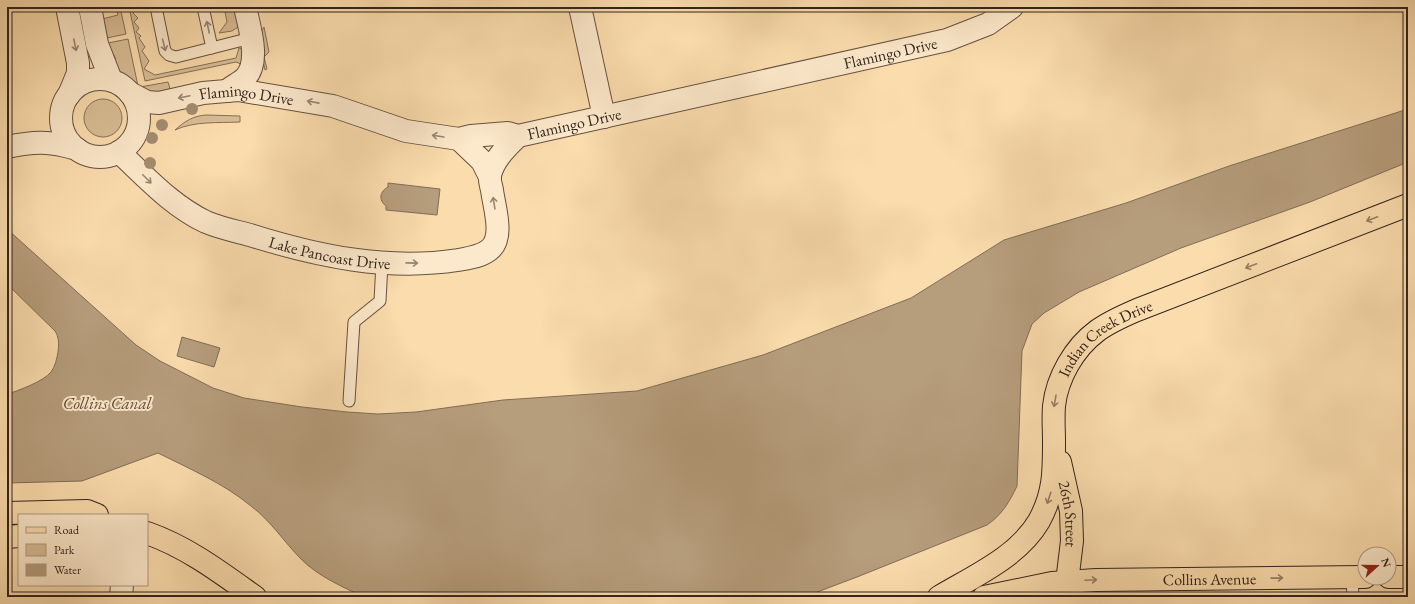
<svg xmlns="http://www.w3.org/2000/svg" width="1415" height="604" font-family="'EB Garamond',serif">
	<rect width="100%" height="100%" fill="#fbdcad"/>
	<filter id="stains"><feTurbulence type="fractalNoise" baseFrequency=".005" numOctaves="4"/><feColorMatrix values="0 0 0 0 .2 0 0 0 0 .09 0 0 0 0 .02 0 0 0 .5 -.17"/></filter>
	<radialGradient id="worn" r=".72"><stop offset=".6" stop-color="#630" stop-opacity="0"/><stop offset="1" stop-color="#630" stop-opacity=".3"/></radialGradient>
	<g fill="#d9bd95" stroke="#85705a">
		<path d="M116,7h4l6,27 -19,4 -5,-19 16,-4z"/>
		<path d="M129,7h3l3,3 -2,3 5,5 -4,4 5,6 -3,4 5,4 -2,2 6,9 -3,4 7,10 -5,8 11,6 81,-17 3,-10 5,2 2,16 -10,-4 -91,19z"/>
		<path d="M224,7h13l4,18 -9,6 -13,2 8,-11z"/>
		<path d="M264,27l5,25 -5,5 3,12 -2,1 -7,-33z"/>
		<path d="M128,39l10,47 2,1 28,-5 3,10 -17,4c-9,-6 -33,-17 -37,-26 -2,-4 -1,-8 -2,-13 -3,-5 -6,-8 -7,-14z"/>
		<circle cx="103" cy="118" r="19"/>
		<path d="M206,115l34,1v6c-21,1 -46,-1 -65,8 10,-9 18,-14 31,-15z"/>
	</g>
	<g fill="#b69d7c" stroke="#816d56">
		<path d="M1408,109v53l-98,40 -129,46 -102,44 -35,21 -12,11 -10,27 -5,135c-7,15 -15,29 -30,39l-130,52 -53,20h-440c-21,-10 -45,-20 -63,-38 -17,-17 -30,-38 -50,-53 -28,-23 -61,-37 -93,-53l-76,28 -75,2v-89c11,-3 37,-13 44,-22 4,-5 6,-14 7,-20 1,-8 1,-15 -3,-21l-48,-47v-55l129,116 24,16 53,27 31,10 58,9 45,5 31,2 38,-2 87,-12 134,-9 126,-36 148,-57 93,-58 122,-37 103,-37z"/>
		<path d="M388,183l52,6 -3,26 -51,-5v-4c-8,-6 -6,-15 2,-19z"/>
		<path d="M182,337l38,11 -6,19 -37,-11z"/>
	</g>
	<g fill="none" stroke-linecap="round" stroke-linejoin="round">
		<g stroke="#645242" stroke-width="13">
			<g id="lane">
				<path d="M156,7l9,44 4,4 7,2 75,-19"/>
				<path d="M203,7l9,41"/>
				<path d="M349,401l5,-79 26,-21 2,-38"/>
				<path d="M1352,578l1,19"/>
			</g>
		</g>
		<g stroke="#645242" stroke-width="24">
			<g id="street">
				<path d="M67,7l11,56v10l-9,22"/>
				<path d="M90,7l7,37 14,36"/>
				<path d="M580,7l24,110"/>
				<circle cx="100" cy="118" r="39"/>
				<path d="M227,91c5,-5 13,-8 18,-13 16,-16 4,-52 0,-71"/>
				<path id="s1" d="M130,93l17,9 12,1 44,-10 35,-3 95,16 73,25 53,8 12,-3 37,-3 10,3 429,-96 41,-16 24,-17"/>
				<path d="M459,139l23,22 8,16"/>
				<path d="M7,147c28,-6 42,-6 70,2"/>
				<path id="s2" d="M119,152c27,25 53,54 87,70 14,6 29,9 44,13 67,21 137,36 208,25 11,-2 22,-3 31,-10 16,-12 5,-43 3,-60 -1,-5 -3,-10 -2,-15 4,-16 16,-27 28,-39"/>
				<path d="M121,597l1,-12"/>
			</g>
		</g>
		<g stroke="#31241e" stroke-width="24">
			<g id="primary">
				<path id="s3" d="M1060,462l11,49 1,30 -5,41"/>
				<path d="M7,513l80,-2 10,4"/>
				<path d="M147,533c40,14 73,39 108,64"/>
				<path d="M7,537l12,-1"/>
				<path d="M1389,577h19"/>
				<path id="s4" d="M939,597c35,-21 79,-40 100,-76 15,-27 15,-49 15,-79 0,-12 -1,-24 0,-36 3,-28 20,-58 43,-75 12,-9 26,-15 40,-21l271,-105"/>
				<path id="s5" d="M984,597l68,-14 44,-3 269,-3"/>
			</g>
		</g>
		<use href="#lane" stroke="#fce8ca" stroke-width="11"/>
		<use href="#street" stroke="#fce8ca" stroke-width="22"/>
		<use href="#primary" stroke="#fbdcad" stroke-width="22"/>
	</g>
	<g fill="#a38c6f">
		<circle cx="192" cy="109" r="6"/>
		<circle cx="162" cy="125" r="6"/>
		<circle cx="152" cy="138" r="6"/>
		<circle cx="150" cy="163" r="6"/>
	</g>
	<defs><path id="oneway-shaft" d="M-6 0H5M1.5-3L5.5 0L1.5 3" fill="none" stroke-width="1.6" stroke-linecap="round" stroke-linejoin="round"/></defs>
	<g stroke="#968674">
		<use href="#oneway-shaft" transform="translate(208 27) rotate(-102)"/>
		<use href="#oneway-shaft" transform="translate(75 45) rotate(79)"/>
		<use href="#oneway-shaft" transform="translate(164 45) rotate(76)"/>
		<use href="#oneway-shaft" transform="translate(184 97) rotate(168)"/>
		<use href="#oneway-shaft" transform="translate(313 102) rotate(-169)"/>
		<use href="#oneway-shaft" transform="translate(438 136) rotate(-171)"/>
		<use href="#oneway-shaft" transform="translate(147 179) rotate(45)"/>
		<use href="#oneway-shaft" transform="translate(494 203) rotate(-99)"/>
		<use href="#oneway-shaft" transform="translate(412 263) rotate(1)"/>
	</g>
	<g stroke="#968066">
		<use href="#oneway-shaft" transform="translate(1372 219) rotate(159)"/>
		<use href="#oneway-shaft" transform="translate(1251 266) rotate(159)"/>
		<use href="#oneway-shaft" transform="translate(1055 401) rotate(100)"/>
		<use href="#oneway-shaft" transform="translate(1049 498) rotate(108)"/>
		<use href="#oneway-shaft" transform="translate(1277 578) rotate(-1)"/>
		<use href="#oneway-shaft" transform="translate(1091 580) rotate(-3)"/>
	</g>
	<g text-anchor="middle" stroke-width="4" stroke-linejoin="round" paint-order="stroke">
		<g font-size="16" fill="#31241e" stroke="#fce8ca">
			<text dy="6" stroke="none"><textPath href="#s1" startOffset="780">Flamingo Drive</textPath></text>
			<text dy="6" stroke="none"><textPath href="#s1" startOffset="120">Flamingo Drive</textPath></text>
			<text dy="6" stroke="none"><textPath href="#s1" startOffset="456">Flamingo Drive</textPath></text>
			<text dy="6" stroke="none"><textPath href="#s2" startOffset="240">Lake Pancoast Drive</textPath></text>
			<text dy="6" stroke="none"><textPath href="#s4" startOffset="335">Indian Creek Drive</textPath></text>
			<text dy="6" stroke="none"><textPath href="#s3" startOffset="53">26th Street</textPath></text>
			<text dy="6" stroke="none"><textPath href="#s5" startOffset="227">Collins Avenue</textPath></text>
		</g>
		<g font-size="17" font-style="italic" fill="#604e3f" stroke="#fce8ca">
			<text x="107" y="409">Collins Canal</text>
		</g>
	</g>
	<rect width="1415" height="604" fill="none" stroke="#fbdcad" stroke-width="24"/>
	<rect x="8" y="8" width="1399" height="588" fill="none" stroke="#31241e" stroke-width="2"/>
	<rect x="12" y="12" width="1391" height="580" fill="none" stroke="#31241e"/>
	<rect x="18" y="514" width="130" height="72" fill="#fce8ca" stroke="#ab9a85"/>
	<rect x="26" y="527" width="20" height="6" fill="#fbdcad" stroke="#ab9a85"/>
	<text x="54" y="534" font-size="12" fill="#31241e">Road</text>
	<rect x="26" y="544" width="20" height="12" fill="#d9bd95" stroke="#ab9a85"/>
	<text x="54" y="554" font-size="12" fill="#31241e">Park</text>
	<rect x="26" y="564" width="20" height="12" fill="#b69d7c" stroke="#ab9a85"/>
	<text x="54" y="574" font-size="12" fill="#31241e">Water</text>
	<g transform="translate(1377 566) rotate(69)"><circle r="19" fill="#fce8ca" stroke="#ab9a85"/>
	<path d="M0-3L7 15L0 10L-7 15Z" fill="#8f2418"/>
	<text y="-6" font-size="11" font-weight="bold" text-anchor="middle" fill="#31241e">N</text>
	</g>
	<rect width="100%" height="100%" filter="url(#stains)"/>
	<rect width="100%" height="100%" fill="url(#worn)"/>
</svg>
